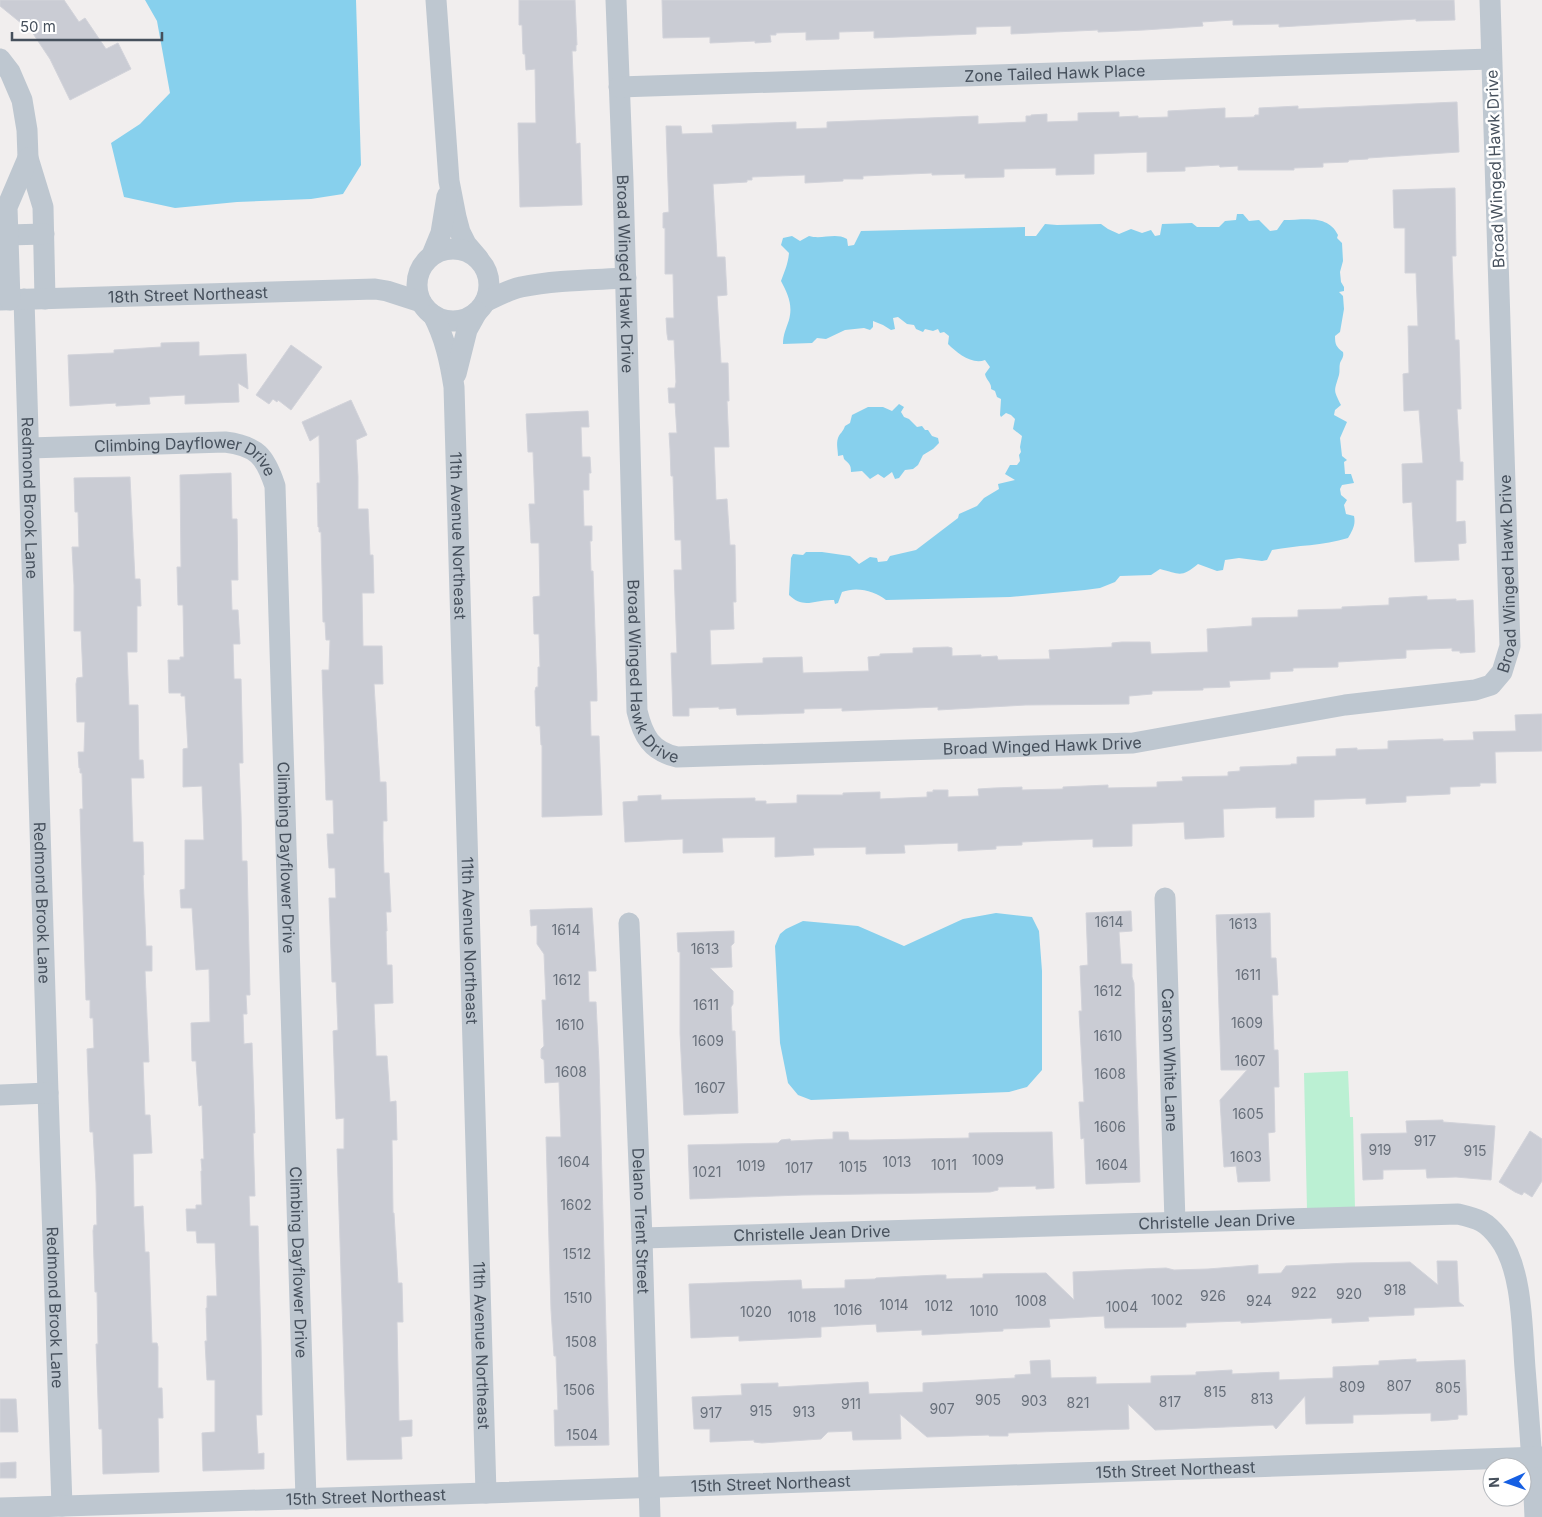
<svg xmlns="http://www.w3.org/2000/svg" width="1542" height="1517" font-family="Inter,sans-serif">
	<rect width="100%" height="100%" fill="#f1eeee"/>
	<path fill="#bbf0d3" d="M1348,1071l2,46h3l2,92 -48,1 -3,-137z"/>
	<g fill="#87d0ed">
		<path d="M145,0h211l5,165 -18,29 -32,5 -74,3 -62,6 -51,-11 -13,-54 29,-19 30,-31 -13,-72z"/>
		<path d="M1237,214h6l6,7 10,-1 11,11 7,-1 7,-10c20,0 44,-6 54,15l-1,3 5,5 1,18 -3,11 1,10 3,5v4l-5,1 4,4 1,13 -4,23 -5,4c0,8 1,11 8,16 1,5 -1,6 -3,11 -1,4 0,8 -1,12 -5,17 -6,14 2,30l-6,5 -1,5 13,7 -7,16 2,18 5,4 -3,2 1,12h6l3,9 -12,2 -2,4 1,6 6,5 -3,5 2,9 8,2c2,9 -2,15 -6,22 -25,8 -51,7 -76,12l-5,10 -5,1 -23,-3 -14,2 -2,10 -6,1 -19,-7c-17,14 -18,10 -38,5l-9,6 -31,1 -5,6 -15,6 -15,2 -75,7 -124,3c-11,-9 -29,-14 -44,-8l-4,11 -3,1 -1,-4c-19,-1 -30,10 -45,-5l2,-37 2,-4 10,1 3,-3h16l28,4 9,8 11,-7 7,1 1,4 9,-1 3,-5 26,-6 42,-32 1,-4 18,-8 7,-8 15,-9 -1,-5 17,-4 -10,-6 5,-9h7l3,-4 -1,-6 2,-3 -1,-5 2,-11 -9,-7 2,-10 -4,-4 -5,-2 -5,4 -1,-2 1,-16 -4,-2 -2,-6 -4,-2c1,-6 -5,-9 -6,-15l5,-7 -5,-7c-13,5 -28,-7 -37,-16l1,-8 -5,-4 -4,1 -2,-4 -5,2 -8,-2 -2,3 -7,-3 -2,-4 -7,-1 -9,-7 -5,1 2,11 -4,1 -8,-5 -10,-4v6l-3,3 -6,-2 -19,2 -19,9 -9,-1 -5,5 -29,1c0,-9 3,-15 6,-24 4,-15 -1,-26 -8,-39 4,-11 7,-17 8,-28l-8,-8 2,-7 9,-2 8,5 9,-5c13,4 26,-4 38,3l1,7 6,-1 7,-14 164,-4v9h11l9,-12 12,1 44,-1 7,5 11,5 12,-5 11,4 9,-3 4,6 5,-1 2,-11 30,-1 5,4h22l6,-6 11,-1z"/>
		<path d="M899,404l5,3 -3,5 3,5 5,2 8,8 5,-1 3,4h3l4,6 6,2 1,5 -6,6 -10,6 -5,10 -5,4 -8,1 -6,8 -4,1 -3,-7 -8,6 -6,-4 -8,5 -8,-8 -11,1c0,-8 -2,-8 -7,-13l-1,-4 -5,1c0,-6 -2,-12 0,-18 2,-5 5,-6 7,-12l5,-3 2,-8 16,-8h15l9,4z"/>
		<path d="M996,913l36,4 7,14 3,40v99l-15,17 -18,5 -198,8 -13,-5 -10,-12 -8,-40 -5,-97 5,-12 6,-5 17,-8 55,5 46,20 59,-27z"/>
	</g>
	<g fill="#caccd4" stroke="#d2d3da">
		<path d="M0,0h64l15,22 6,-4 21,31 12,-6 13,26 -61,31 -20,-41 -18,-27 -32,-26z"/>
		<path d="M519,0h56l2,45h-1v6h-4l4,93 4,-1 2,62 -62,2 -2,-84h18l-1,-54 -9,1 -1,-16h-2l-1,-29h-3z"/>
		<path d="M662,0h792l1,20 -39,1v-2l-137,8v-3l-46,1v-5l-31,2 1,4 -59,4 -46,2v-2l-87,4v-8l-35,1v7l-102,4v-7l-35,1v7l-33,1v-8l-30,1v2h-6l1,7 -16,1v-2l-45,2v-6l-47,1z"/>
		<path d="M1457,102l2,50 -91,6v1l-19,1 -1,2 -25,1v4l-29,1v2h-56v-4l-18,1 -1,-2 -34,2v4l-38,1v-20l-53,2v20l-38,1v-7l-52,1v8l-39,1v-4l-33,1v-2l-69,3v3h-20v2l-38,2v-8l-53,2v3h-5v2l-34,2 4,73h8l2,38 -10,1 4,67h7l1,38h-2l2,46h-15l2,53 11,-1 3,46h5l1,57h-3l1,27 -24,1 1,35 52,-2v-5l39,-1 1,16 66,-2 -1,-14 12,-1v-2l33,-1v-5l35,-1 4,1v8l29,-1v2l16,-1 1,4 52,-1 -1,-9 63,-3v-4l10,-1h28l1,12 57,-2 -1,-23 45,-3v-8l46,-1v-7l44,-1v-2l47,-2v-7l38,-2v4l29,-1v2l17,-1 2,52 -15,1v-2h-8v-3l-46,2v8l-68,4v5l-45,1v3l-23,1v7l-41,2 1,6 -27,1v2l-51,1v3l-23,2v8l-103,1 -88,5v-3l-96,4v-3l-38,1v4l-67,2 -1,-7 -17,1v-2l-30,1v8h-16l-2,-63h6l-3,-83h8l-1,-30h-6l-2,-64h-2l-1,-27 -1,-16h8l-2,-30h-6l-1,-15h7l1,-6 -2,-42h-6l-1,-6 -1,-16h8l-1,-44h-8v-46h-2v-15l6,-1 -3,-86h15l1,8 31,-1 -1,-8 84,-3v7l31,-1v-6l151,-6v8l48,-2v-6h5v-1l16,-1v8l31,-1v-8l41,-1v5l19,-1v2l30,-1v-6l57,-3v10l29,-1 1,-2h4v-7l39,-2v3z"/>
		<path d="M1455,188l1,68h-4l3,84h4l1,32 1,37h-4l3,53h3v18h-7v42l9,-1 1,22 -8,1 1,16 -44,2 -3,-60 -9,1 -1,-39 21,-1 -4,-53 -15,1 -1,-37 6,-1 -1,-47h10l-2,-53h-11v-45h-11l-1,-38z"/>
		<path d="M199,342v14l47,-2 2,35 -10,-6 1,19 -54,2v-9l-36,2 1,7 -34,2v-3l-46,3 -2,-51 46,-2v-3l47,-3v-4z"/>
		<path d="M291,345l31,22 -31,43 -13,-10 -1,2 -4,-3 -4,5 -13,-9z"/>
		<path d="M351,400l16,35 -11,5 2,37v32h10l2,46h3l1,38h-12l1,53h19l1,38h-9l6,98h6l1,39h-4v19l1,33h5l2,39h-5l1,19h-1l1,34h5l1,38 -19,1 2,52h11l3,46 6,-1 1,39h-5l1,73h1l4,70h4l1,39h-6l2,99 13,-1v16l-11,1 1,22 -55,1 -10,-311h7v-31l-8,1 -3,-88 5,-1 -2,-48h-4l-3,-84h7l-1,-30h-6l-2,-34h7l-1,-34h-7l-4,-130h7l1,-30h-4l-1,-18h-2l-2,-90h-2v-5h-1l-1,-44h3l-1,-48 -9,6 -8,-19z"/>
		<path d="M588,411l1,16h-8l1,30h8l1,16h-2v17h-6l1,36h8v15h-2l1,30h2l4,121v9h-7l1,35h8l3,79 -60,2v-72h-1l-1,-19h-4l-1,-35 1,-4h2v-20h2l-1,-33h-5l-1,-37 7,-1 -1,-53h-8l-2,-39h6l-2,-52h-5l-2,-38z"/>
		<path d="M231,473l1,46h5l1,61h-7l1,30h6l2,34h-7l1,35h7l2,84h-4l2,50 1,48h5l3,134h-4l1,19h-4l1,30 8,-1 3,90h-2l2,63h-6l1,30h8l3,114 1,75h-6l2,39 6,-1v16l-61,2 -1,-38 13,-1v-52h-8l-2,-39h2l-1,-33h1v-12h10l-2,-53h-18l-1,-12h-9l-1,-22h10v-4h6l-1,-34h1l-1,-12h3l-2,-54 -3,1 -3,-45h-4l-1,-38 19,-1 -1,-53 -13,1 -4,-62h-11l-1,-18 5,-1v-49h19l-2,-54 -19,1v-38l5,-1 -3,-52h-4v-3h-12l-1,-33h12v-3h4l-1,-52h-5l-1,-38h4l-1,-92z"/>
		<path d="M130,477l5,102h5l1,27h-4v46h-10l2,53h9l1,55h4l1,18h-13l2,64h10l1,33h-1l3,71h6v25h-7l4,91h-6l2,53h5l2,38 -19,1 1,53 9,-1 2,46h4l3,91h5l1,4v41h4l1,30h-5l1,54 -56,2 -1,-45h-3l-3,-85h2l-1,-52h-2l-2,-61 1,-6h3l-1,-42 -3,-51h-3l-3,-83 7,-1 -1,-30h-3v-18h-4l-5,-157 -1,-34h3l-1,-36h-2v-5h-1l-1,-16h6l1,-30h-8l-1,-38 1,-6 6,-1 -2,-46h-7v-46l-2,-38h7l-1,-35h-3l-1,-34z"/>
		<path d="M1542,714v37l-47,1 1,31h-16v3l-30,1v7l-44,2v6l-40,2v-6l-52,2v17l-38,1v-11l-53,2 1,28 -39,2 -1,-17 -52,2v22l-39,1v-8l-51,2 -20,1v3l-26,1v3l-38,2v-8l-54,2 1,8 -39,1v-7l-53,1 1,7 -39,2v-20l-53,1 1,14 -40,1v-14l-58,3 -2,-40 15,-1v-5l23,-1v5l94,-2v3h11v3l31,-1v-8h46v-2l37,-1v7l47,-2v-5h6v-2h15v7l31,-1 -1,-7 16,-1 28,-1v3l41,-1v-2l45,-2v3l49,-1v-5l26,-1 -1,-4 46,-1v-4l12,-1v-4l51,-2v-1h6v-7l39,-1v-7l21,-1v2l31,-1v-8l55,-2v2l31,-1 -1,-8 43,-1 -1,-16z"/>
		<path d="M592,908l4,63h-8l1,31h7l3,61 10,382 -54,1 -1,-36h4l-2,-54h-2l-3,-46 -5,-173h15l-2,-55 -14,1 -1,-23 -3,-2v-9l3,-3 -2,-46h4l-2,-46 -7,-10v-19l-6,1 -1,-16z"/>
		<path d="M1131,911l1,20 -13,1 2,32h11v13l2,6 6,199 -54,2 -2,-46 -3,1 -2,-37h5l-5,-91h3l-2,-45 8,-1 -2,-52z"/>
		<path d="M1270,913l1,45h5l2,37h-6l2,55h4l1,37h-5l1,45 -7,1 2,48 -32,1 -2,-16 -12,1 -4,-67 27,-30h-26l-5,-155z"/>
		<path d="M734,931v12l-3,3 1,21 -22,1 23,23v13l-2,3 1,24h3l3,82 -54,2 -4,-82v-81h-2l-1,-19z"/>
		<path d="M1443,1120v2l52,4 -4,54 -35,-3 -29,1 -1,-9 -43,1v9l-20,1 -2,-46 46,-1 -1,-12z"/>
		<path d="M1530,1131l12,8v42l-10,16 -8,-5 -2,3 -7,-3 -16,-10z"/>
		<path d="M833,1132h15l1,8h21l99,-2v-5l83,-1 2,56 -18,1v-3l-38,1v3l-8,2 -188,3 -112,4 -2,-54 90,-2 3,-3 9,-1 1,2 42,-2z"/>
		<path d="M1437,1261h20l2,41 5,4 -50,2v7l-46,2 1,4 -37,2v-5l-91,5v-2l-55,2v4l-81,1 -1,-12 -55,3 1,8 -47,2v2l-81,4v-5l-45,2 -1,-8 -55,3v10l-82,4v-5l-48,2 -2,-54 112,-4 1,9 43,-1v-8l30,-1 1,-1 62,-3h8v4l37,-1v-4l63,-1 28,27 -1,-28 93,-4 8,2 34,-1 50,-4v9l23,-1 5,-7 62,-3 62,-1 28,23z"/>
		<path d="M1416,1359v3l49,-2 2,55h-9v4l-9,1 -18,1v-8l-78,2v8l-47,1 -1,-28 -29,33 -3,-4 -118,5 -27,-26 1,25 -121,4v3h-19v-1l-62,2 -27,-23 1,25 -48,1 -1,-9 -24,1 -7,7 -59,4 -8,-1v-2l-44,2v-13h-16l-2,-32 50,-2 -1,-11 37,-1v4l90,-5 1,12 54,-2v-9l92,-5v-3l16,-1 -1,-13 20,-1 1,18 45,-1v7l55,-1v-7l45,-1v-3l36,-2v4l47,-2v8l54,-2v-11l46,-2v-4z"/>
		<path d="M0,1399h16l2,33h-18z"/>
		<path d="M16,1462v16h-16v-15z"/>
	</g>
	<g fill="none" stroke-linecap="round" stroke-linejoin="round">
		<g stroke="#bec7d0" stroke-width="21">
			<path d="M436,0l13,181 7,36 4,15 6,12 12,14"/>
			<path id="s1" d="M616,0l7,181 14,530c6,25 14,40 40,46l456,-14 212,-38 130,-15 16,-5 11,-13 8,-26 -20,-646"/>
			<path d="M0,59l10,13 12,28 5,30 1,28 15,49 2,92"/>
			<path id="s2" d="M619,87l872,-28"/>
			<path d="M8,235l36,-1"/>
			<circle cx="453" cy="285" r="36"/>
			<path d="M432,255l9,-22 6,-37"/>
			<path id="s3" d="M24,299l24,794 14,413"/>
			<path id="s4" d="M0,300l375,-11 12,2 34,11"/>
			<path d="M10,300l-3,-93 21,-49"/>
			<path d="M485,302c12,-6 23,-12 36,-15 34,-7 70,-7 105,-9"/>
			<path id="s5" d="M433,315c12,23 17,46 21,72l32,1106"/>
			<path d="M456,374l11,-44 10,-18"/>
			<path id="s6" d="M29,448l196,-6c32,4 40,14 50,44l31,1013"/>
			<path id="s7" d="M1165,898l10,324"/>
			<path id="s8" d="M629,923l13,315 8,279"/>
			<path d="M0,1095l48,-2"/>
			<path id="s9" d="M642,1238l816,-24c21,5 28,7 41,24 24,31 23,93 26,130 4,50 8,99 10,149"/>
			<path id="s10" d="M0,1508l486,-15 1056,-36"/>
		</g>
	</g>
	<g text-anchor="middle" stroke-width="5" stroke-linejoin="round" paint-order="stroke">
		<g font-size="14" fill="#676f7a">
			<text x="1109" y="927">1614</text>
			<text x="1243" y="929">1613</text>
			<text x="566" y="935">1614</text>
			<text x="705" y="954">1613</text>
			<text x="1248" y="980">1611</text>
			<text x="567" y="985">1612</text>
			<text x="1108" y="996">1612</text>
			<text x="706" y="1010">1611</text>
			<text x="1247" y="1028">1609</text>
			<text x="570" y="1030">1610</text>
			<text x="1108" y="1041">1610</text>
			<text x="708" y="1046">1609</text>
			<text x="1250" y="1066">1607</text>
			<text x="571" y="1077">1608</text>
			<text x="1110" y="1079">1608</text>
			<text x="710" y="1093">1607</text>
			<text x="1248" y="1119">1605</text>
			<text x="1110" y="1132">1606</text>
			<text x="1425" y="1146">917</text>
			<text x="1380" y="1155">919</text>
			<text x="1475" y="1156">915</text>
			<text x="1246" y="1162">1603</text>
			<text x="988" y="1165">1009</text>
			<text x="574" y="1167">1604</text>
			<text x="897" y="1167">1013</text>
			<text x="944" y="1170">1011</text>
			<text x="1112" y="1170">1604</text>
			<text x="751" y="1171">1019</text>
			<text x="853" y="1172">1015</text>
			<text x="799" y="1173">1017</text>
			<text x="707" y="1177">1021</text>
			<text x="576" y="1210">1602</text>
			<text x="577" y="1259">1512</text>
			<text x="1395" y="1295">918</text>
			<text x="1304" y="1298">922</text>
			<text x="1349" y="1299">920</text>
			<text x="1213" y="1301">926</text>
			<text x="578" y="1303">1510</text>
			<text x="1167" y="1305">1002</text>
			<text x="1031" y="1306">1008</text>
			<text x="1259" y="1306">924</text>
			<text x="894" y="1310">1014</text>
			<text x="939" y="1311">1012</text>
			<text x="1122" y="1312">1004</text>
			<text x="848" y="1315">1016</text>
			<text x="984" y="1316">1010</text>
			<text x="756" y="1317">1020</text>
			<text x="802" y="1322">1018</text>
			<text x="581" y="1347">1508</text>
			<text x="1399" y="1391">807</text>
			<text x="1352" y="1392">809</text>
			<text x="1448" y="1393">805</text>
			<text x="579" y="1395">1506</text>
			<text x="1215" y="1397">815</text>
			<text x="1262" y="1404">813</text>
			<text x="988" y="1405">905</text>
			<text x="1034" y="1406">903</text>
			<text x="1170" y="1407">817</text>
			<text x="1078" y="1408">821</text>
			<text x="851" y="1409">911</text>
			<text x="942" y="1414">907</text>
			<text x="761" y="1416">915</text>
			<text x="804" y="1417">913</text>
			<text x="711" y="1418">917</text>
			<text x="582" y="1440">1504</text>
		</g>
		<g font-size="16" fill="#46505c" stroke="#fff">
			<text dy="6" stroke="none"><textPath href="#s2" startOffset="436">Zone Tailed Hawk Place</textPath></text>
			<text transform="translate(1495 169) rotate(-92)" y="6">Broad Winged Hawk Drive</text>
			<text dy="6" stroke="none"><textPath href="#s1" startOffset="274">Broad Winged Hawk Drive</textPath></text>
			<text dy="6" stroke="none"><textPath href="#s4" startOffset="188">18th Street Northeast</textPath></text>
			<text dy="6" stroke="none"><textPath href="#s6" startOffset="161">Climbing Dayflower Drive</textPath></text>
			<text dy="6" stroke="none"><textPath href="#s3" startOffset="199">Redmond Brook Lane</textPath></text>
			<text dy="6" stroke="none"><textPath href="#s5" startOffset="224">11th Avenue Northeast</textPath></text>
			<text dy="6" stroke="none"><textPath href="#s1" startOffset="1712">Broad Winged Hawk Drive</textPath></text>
			<text dy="6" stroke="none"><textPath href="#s1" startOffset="679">Broad Winged Hawk Drive</textPath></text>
			<text dy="6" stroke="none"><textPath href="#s1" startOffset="1142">Broad Winged Hawk Drive</textPath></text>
			<text dy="6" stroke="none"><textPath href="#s6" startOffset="640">Climbing Dayflower Drive</textPath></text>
			<text dy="6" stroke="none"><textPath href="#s3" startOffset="604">Redmond Brook Lane</textPath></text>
			<text dy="6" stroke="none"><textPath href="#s5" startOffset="629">11th Avenue Northeast</textPath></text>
			<text dy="6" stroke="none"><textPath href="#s7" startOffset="162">Carson White Lane</textPath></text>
			<text dy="6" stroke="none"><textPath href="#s8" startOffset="298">Delano Trent Street</textPath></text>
			<text dy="6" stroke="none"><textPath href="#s9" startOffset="575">Christelle Jean Drive</textPath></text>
			<text dy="6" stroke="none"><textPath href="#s9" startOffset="170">Christelle Jean Drive</textPath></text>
			<text dy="6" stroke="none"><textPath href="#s6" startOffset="1045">Climbing Dayflower Drive</textPath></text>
			<text dy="6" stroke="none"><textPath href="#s3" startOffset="1009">Redmond Brook Lane</textPath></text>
			<text dy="6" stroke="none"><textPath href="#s5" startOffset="1034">11th Avenue Northeast</textPath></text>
			<text dy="6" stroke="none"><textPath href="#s10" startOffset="1176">15th Street Northeast</textPath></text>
			<text dy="6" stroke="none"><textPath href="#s10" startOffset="771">15th Street Northeast</textPath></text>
			<text dy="6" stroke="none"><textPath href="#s10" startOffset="366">15th Street Northeast</textPath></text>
		</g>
	</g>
	<g transform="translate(1507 1482) rotate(268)"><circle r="24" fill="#ffffff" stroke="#b5b9be"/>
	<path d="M0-4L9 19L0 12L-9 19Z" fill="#155fe3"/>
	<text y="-8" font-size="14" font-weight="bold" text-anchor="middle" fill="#46505c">N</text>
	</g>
	<path d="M12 32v8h150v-8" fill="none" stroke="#46505c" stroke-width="2.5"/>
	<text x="20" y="32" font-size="15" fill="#46505c" stroke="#ffffff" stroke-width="4" paint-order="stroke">50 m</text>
</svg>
